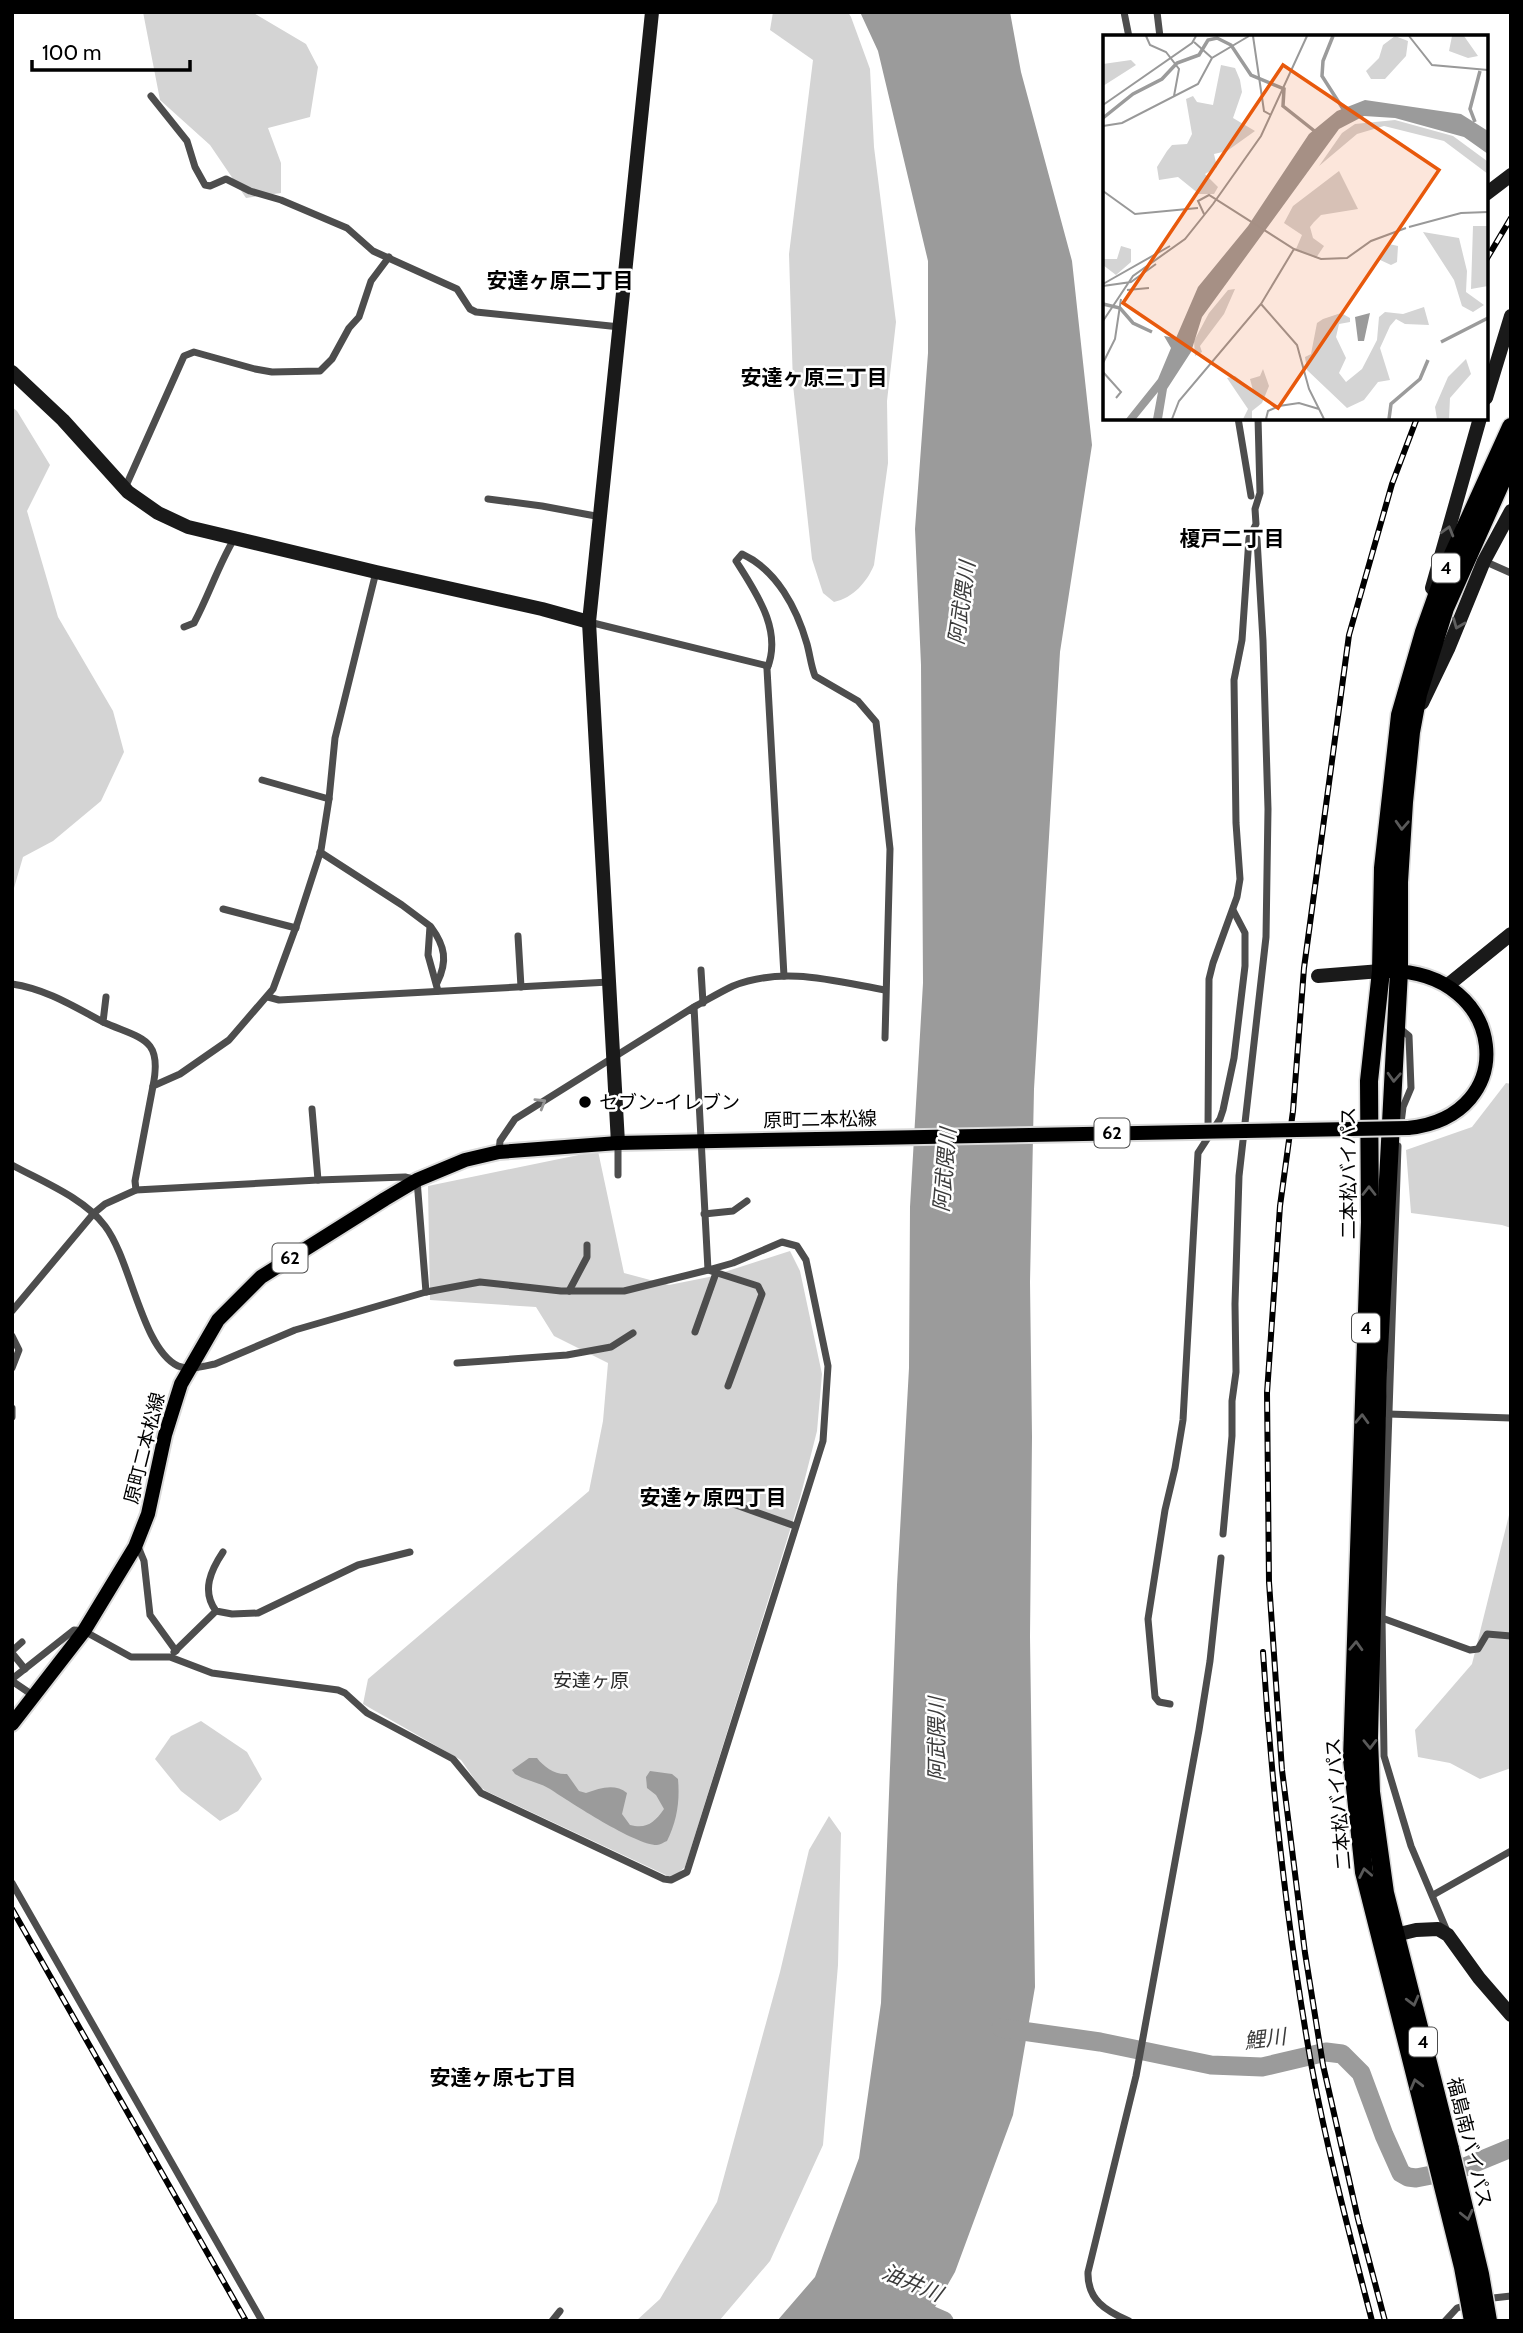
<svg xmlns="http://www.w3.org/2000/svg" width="1523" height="2333" font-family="Cabin,'Noto Sans JP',sans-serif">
	<rect width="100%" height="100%" fill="#fff"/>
	<g fill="#d4d4d4">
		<path d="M143,12h109l54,32 12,23 -8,50 -42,11 13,35v30l-35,5 -36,-53 -50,-45z"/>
		<path d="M773,12h75l3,5 19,52 4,78 22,175 -9,79 1,62 -14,102c-7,17 -21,33 -40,37l-11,-9 -11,-34 -19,-174 -4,-131 24,-194 -43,-30z"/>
		<path d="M12,407l5,4 33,54 -23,46 31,106 55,94 11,41 -23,49 -48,40 -30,16 -11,38z"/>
		<path d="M1506,1083l5,1v144l-9,-3 -91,-12 -5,-63 66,-23z"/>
		<path d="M598,1151l26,122 45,12 40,-8 81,-26 10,20 22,103 -5,57 -17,67 -115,369 -11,10 -6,-1 -182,-85 -6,-4 -19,-27 -98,-56 5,-25 221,-188 14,-70 5,-58 -54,-27 -18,-29 -106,-7 -2,-114z"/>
		<path d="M1511,1507v261l-31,11 -30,-16 -32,-6 -3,-27 57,-66z"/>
		<path d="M201,1721l46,31 15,27 -24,32 -18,10 -39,-30 -26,-32 16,-23z"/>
		<path d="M829,1816l12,17 -3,132 -15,180 -53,116 -51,60h-83l24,-22 57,-97 63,-230 29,-122z"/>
	</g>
	<g fill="#9b9b9b">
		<path d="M860,12h150l11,60 51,189 20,184 -32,207 -26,437 -4,193 2,155 -2,200 5,350 -22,128 -58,157 -28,49h-150l38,-44 44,-119 22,-155 16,-418 12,-217 1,-161 13,-224 -2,-318 -6,-136 13,-176v-92l-50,-210z"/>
		<path d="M529,1758h8c7,9 18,17 30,16l12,17 7,2c14,-5 29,-10 41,0l-5,21 8,11c17,4 24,-2 34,-16l-8,-14 -9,-7 -1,-11 4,-6 22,3 6,5c2,22 -1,42 -11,62 -3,1 -7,4 -10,4 -22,0 -87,-43 -107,-56 -11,-7 -24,-8 -35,-15l-3,-4z"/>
	</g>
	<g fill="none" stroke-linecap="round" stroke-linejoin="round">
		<g stroke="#9b9b9b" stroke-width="19">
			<path d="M1001,2028l99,14 111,23 51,2 64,-15 16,2 19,19 23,62 17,38 7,4 8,1 26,-5 23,-6 46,-19"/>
			<path d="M905,2304l39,17"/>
		</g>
		<g stroke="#dbdbdb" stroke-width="18">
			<g id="primary">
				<path d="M1389,971c118,0 134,145 19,157"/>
				<path d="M12,1724l72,-93 51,-84 13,-33 17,-79 16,-51 37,-64 43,-43 124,-78 32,-19 48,-20 34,-8 119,-9 199,-4"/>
			</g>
		</g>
		<g stroke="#dbdbdb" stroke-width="21">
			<g id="highway">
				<path d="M1450,2149l-65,-256 -14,-101 -2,-54 9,-368 21,-399v-89l5,-80 7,-70 7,-38 27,-86 66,-148"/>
				<path d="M1434,2150l-70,-278 -12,-113 18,-537 -1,-141 12,-110 2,-103 17,-153 24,-83 22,-62 65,-143"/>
			</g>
		</g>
		<g stroke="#4d4d4d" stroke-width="7">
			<path d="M1124,12l5,25"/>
			<path d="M1157,12l3,25"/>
			<path d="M151,96l36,45 8,26 10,18 5,1 16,-7 24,12 31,9 66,28 26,23 84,38 13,20 6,3 144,15"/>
			<path d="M1238,418l13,78"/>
			<path d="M125,488l59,-132 10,-4 61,17 17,3 48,-1 12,-12 17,-31 10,-11 12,-36 18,-24"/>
			<path d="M488,499l54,7 59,11"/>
			<path d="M1484,561l27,12"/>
			<path d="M589,622l179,44"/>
			<path d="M184,627l10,-4c15,-28 24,-57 40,-84"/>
			<path d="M262,780l67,19"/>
			<path d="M320,852l82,53 28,21 -2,29 10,36"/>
			<path d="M223,909l73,19"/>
			<path d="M431,927c14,19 17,34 6,56"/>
			<path d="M518,936l3,51"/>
			<path d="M701,970l2,33"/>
			<path d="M784,976l-17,-307c16,-39 -11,-76 -31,-108l6,-7c35,16 55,55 65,90 3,11 4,22 8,32l43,25 18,21 14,127 -5,189"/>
			<path d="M12,984c34,5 61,22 91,38"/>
			<path d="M106,997l-3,25c38,17 60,15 50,64"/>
			<path d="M268,997l11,3 330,-18"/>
			<path d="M694,1007c13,-7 26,-15 39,-21 50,-20 101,-5 152,4"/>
			<path d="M1398,1027l11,9 2,52 -8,19 -3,24"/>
			<path d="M312,1109l6,71"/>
			<path d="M1208,1131l1,-152 4,-16 24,-66 3,-18 -4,-56 -2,-143 8,-40 7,-102 7,-14 -1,-15 5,-16 -2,-75"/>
			<path d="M618,1143v32"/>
			<path d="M1398,1146l-16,472 2,138 27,90 36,85"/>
			<path d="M12,1165c31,17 72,33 93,61 26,34 37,123 73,140 11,5 26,0 37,-2l80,-34 131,-38 54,-10 81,9h63l84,-21 50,16 4,8 -34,92"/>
			<path d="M136,1190l-1,-9 18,-95 27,-12 49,-34 44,-51 24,-65 24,-74 8,-51 6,-61 41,-166"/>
			<path d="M704,1214l29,-3 14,-10"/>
			<path d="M569,1291l18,-34v-12"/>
			<path d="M12,1311l82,-98 11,-9 31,-14 182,-10 87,-3 12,3 9,112"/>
			<path d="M695,1332l21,-59"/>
			<path d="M12,1336l7,14 -7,18"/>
			<path d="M457,1363l110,-8 44,-8 22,-14"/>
			<path d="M12,1408v9"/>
			<path d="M1388,1414l123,4"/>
			<path d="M722,1500l73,26"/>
			<path d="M1223,1534l9,-98v-35l4,-29 -1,-68 4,-128 27,-239 2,-128 -5,-168 -6,-102"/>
			<path d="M137,1544l7,17 6,54 26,36"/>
			<path d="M223,1552c-12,18 -22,39 -7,59l16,3 26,-1 100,-48 52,-13"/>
			<path d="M1382,1618l88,32 8,-1 9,-15 24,2"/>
			<path d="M12,1651l10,-9"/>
			<path d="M174,1652l42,-41"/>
			<path d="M12,1653l13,16"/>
			<path d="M12,1679l62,-49 10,1 47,26h39l42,16 126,17 7,3 22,20 86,46 28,34 183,86 7,1 16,-8 136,-431 5,-75 -22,-106 -9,-14 -15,-4 -49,21 -25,7 -14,-263 -179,112 -15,22 -1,11"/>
			<path d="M12,1681l22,15"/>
			<path d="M1170,1704l-11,-2 -4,-5 -7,-78 17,-109 10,-42 8,-48 15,-267 22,-34 3,-9 11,-52 11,-92v-33l-12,-23"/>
			<path d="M12,1883l250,438"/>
			<path d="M1433,1895l78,-44"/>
			<path d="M1484,2299l27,-3"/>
			<path d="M552,2321l8,-10"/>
			<path d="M1129,2321c-23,-10 -42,-21 -41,-49l48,-196 63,-346 11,-69 11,-103"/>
			<path d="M1445,2321l12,-13 13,-4"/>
		</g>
		<g stroke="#1a1a1a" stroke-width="14">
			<path d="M1486,194l25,-19"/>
			<path d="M12,372l51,48 65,72 30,21 30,14 188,45 166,37 47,13"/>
			<path d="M1486,398l25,-82"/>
			<path d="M1432,588l48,-170"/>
			<path d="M1422,703l26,-54 36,-88 27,-50"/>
			<path d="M1318,976l63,-5"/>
			<path d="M1448,985l63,-51"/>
			<path d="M618,1143l-29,-521 63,-610"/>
			<path d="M1387,1937l29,-7 22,-1 10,6 31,43 32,37"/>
		</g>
		<use href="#primary" stroke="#000" stroke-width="14"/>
		<use href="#highway" stroke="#000" stroke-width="18"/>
		<g stroke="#000" stroke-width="6">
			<g id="rail">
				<path d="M1486,260l25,-42"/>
				<path d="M1263,1652c9,138 24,275 48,411 16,87 39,173 61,258"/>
				<path d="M12,1909l234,412"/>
				<path d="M1385,2321l-27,-102 -35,-154 -18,-112 -23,-183 -13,-188 -2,-189 13,-187 13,-95 11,-143 45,-333 43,-151 25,-66"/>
			</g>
		</g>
		<use href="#rail" stroke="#fff" stroke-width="3.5" stroke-dasharray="10" stroke-linecap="butt"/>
		<g stroke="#dbdbdb" stroke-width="18" stroke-linecap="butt">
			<path id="primary-bridge" d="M817,1139l591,-11"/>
		</g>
		<g stroke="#dbdbdb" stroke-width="21" stroke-linecap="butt">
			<g id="highway-bridge">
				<path d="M1450,2149l30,125 8,47"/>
				<path d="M1434,2150l29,117 10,54"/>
			</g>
		</g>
		<use href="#primary-bridge" stroke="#000" stroke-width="14"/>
		<use href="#highway-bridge" stroke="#000" stroke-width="18"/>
	</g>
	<defs><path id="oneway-chevron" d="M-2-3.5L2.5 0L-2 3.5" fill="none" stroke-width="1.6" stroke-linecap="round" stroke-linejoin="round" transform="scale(1.75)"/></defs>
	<g stroke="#5f5f5f">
		<use href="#oneway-chevron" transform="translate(1448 531) rotate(-74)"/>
		<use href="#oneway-chevron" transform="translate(1458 624) rotate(112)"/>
	</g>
	<g stroke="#595959">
		<use href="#oneway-chevron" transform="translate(1402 825) rotate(93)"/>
		<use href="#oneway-chevron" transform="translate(1394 1077) rotate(93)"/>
		<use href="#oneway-chevron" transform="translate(1369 1191) rotate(-90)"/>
		<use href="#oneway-chevron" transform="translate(1362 1419) rotate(-88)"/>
		<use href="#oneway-chevron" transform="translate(1356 1646) rotate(-88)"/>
		<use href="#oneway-chevron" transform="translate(1370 1744) rotate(89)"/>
		<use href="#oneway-chevron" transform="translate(1365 1873) rotate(-101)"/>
		<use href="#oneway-chevron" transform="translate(1413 2001) rotate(75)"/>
		<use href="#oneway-chevron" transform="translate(1416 2084) rotate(-105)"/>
		<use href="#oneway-chevron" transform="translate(1467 2215) rotate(77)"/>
	</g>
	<use stroke="#949494" href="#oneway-chevron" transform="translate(541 1103) rotate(-31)"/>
	<circle fill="#000" stroke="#fff" stroke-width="2.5" cx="585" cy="1102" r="7"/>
	<g text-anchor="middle" stroke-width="5" stroke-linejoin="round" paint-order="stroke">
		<g fill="#fff" stroke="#4c4c4c" stroke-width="2">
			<rect x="1432" y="553.5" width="28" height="29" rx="5"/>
			<rect x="1094.5" y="1118.5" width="35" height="29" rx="5"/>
			<rect x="272.5" y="1243.5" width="35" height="29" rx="5"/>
			<rect x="1352" y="1313.5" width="28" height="29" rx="5"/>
			<rect x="1409" y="2027.5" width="28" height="29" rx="5"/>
		</g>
		<g font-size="18" font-weight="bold" fill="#000">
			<text x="1446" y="574">4</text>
			<text x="1112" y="1139">62</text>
			<text x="290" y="1264">62</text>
			<text x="1366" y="1334">4</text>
			<text x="1423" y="2048">4</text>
		</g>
		<g font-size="19" fill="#000" stroke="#fff" text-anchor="start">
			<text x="599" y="1109">セブン-イレブン</text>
		</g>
		<g font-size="19" fill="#000" stroke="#fff">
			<text transform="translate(820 1119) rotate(-1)" y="7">原町二本松線</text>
			<text transform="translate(1348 1173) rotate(-90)" y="7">二本松バイパス</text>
			<text transform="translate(144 1448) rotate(-76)" y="7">原町二本松線</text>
			<text transform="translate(1338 1804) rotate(-95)" y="7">二本松バイパス</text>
			<text transform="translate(1470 2142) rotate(76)" y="7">福島南バイパス</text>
		</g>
		<g font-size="19" fill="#2b2b2b" stroke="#fff">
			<text x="591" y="1687">安達ヶ原</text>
		</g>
		<g font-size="21" font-weight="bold" fill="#000" stroke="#fff">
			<text x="560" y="288">安達ヶ原二丁目</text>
			<text x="814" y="385">安達ヶ原三丁目</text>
			<text x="1232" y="546">榎戸二丁目</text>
			<text x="713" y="1505">安達ヶ原四丁目</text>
			<text x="503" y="2085">安達ヶ原七丁目</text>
		</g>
		<g font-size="21" font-style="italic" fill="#3c3c3c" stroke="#fff">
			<text transform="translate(962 603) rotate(-82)" y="7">阿武隈川</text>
			<text transform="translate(945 1170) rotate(-85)" y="7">阿武隈川</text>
			<text transform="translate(937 1739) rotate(-90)" y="7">阿武隈川</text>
			<text transform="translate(1265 2039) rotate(-7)" y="7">鯉川</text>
			<text transform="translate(912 2283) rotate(23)" y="7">油井川</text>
		</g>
	</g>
	<g transform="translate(1103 35)">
		<rect width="385" height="385" fill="#fff"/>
		<path d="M292,1l13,5 -2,15 -21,23h-14l-5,-8 13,-13 4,-13zM349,1h12l14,20 -10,2 -19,-7zM28,25l5,5 -33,21v-22zM118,30l14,3 5,12 2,12 -9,26 22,13 -28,20 -13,3 3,13 -12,7 13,13 -4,7h-15l-21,-17 -19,3 -2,-13 10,-16 5,-6 15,-1 5,-10 -6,-35 7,-3 4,6 16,3zM292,85l58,16 34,25 1,13 -44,-33 -60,-15 -27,8 -38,32 23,-33 13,-9zM236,136l19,38 -37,6 -7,7 -4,5 3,11 11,8 -8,12 -20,-9 6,-14 -18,-12 9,-17zM370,191h15v60l-17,3zM320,197l36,6 8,33 -1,21 18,13 -11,7 -11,-6 -8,-26zM286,209l9,2 -1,16 -6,3 -13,-6zM18,211l10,3v13l-15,13 -13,-10v-6h14zM132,254l-11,25 -24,32 2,6 -7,4 -1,-15 15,-28 19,-23zM321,272l5,18 -24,-1 -9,-5 -6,7 -10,22 10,32 -12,2 -14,18 -17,8 -40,-38 -2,-13 6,-3 6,-31 6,-4 18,-6 9,5v4l-11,2 -3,13 10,21 -7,15 7,9 16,-13 15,-29 2,-23 6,-5 18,2zM363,324l5,15 -21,24 -1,21h-12l-2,-12 13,-30zM160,334l6,17 -7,17 -10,8v8h-9l5,-10 -21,-31 8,-2 18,14 -3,-11 10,-3z" fill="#d4d4d4"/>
		<path d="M262,65l96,14 27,17v23l-24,-17 -69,-19 -31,-2 -25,13 -137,188 -11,35 -24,37 -5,30h-9l5,-27 -22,27h-10l32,-40 13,-31 -7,-12 12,2 22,-51 50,-61 61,-92 28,-23zM267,278l-6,28h-6l-3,-24z" fill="#9b9b9b"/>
		<path fill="none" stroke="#9b9b9b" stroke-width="3.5" d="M230,1l-10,25 -1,15 23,36M0,83l30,-24 29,-15 15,-16 22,-8 9,-15 9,-2 14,7 20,30 33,14 -1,17 34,27M372,87l-5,-13 10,-38M0,269l17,4 13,15 19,9M338,307l47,-24M286,384l2,-15 29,-25 8,-19"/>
		<path fill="none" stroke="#999" stroke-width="2" d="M43,1l4,9 16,7 13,17 -5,27M150,1l11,75 7,4M306,1l23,29 56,5M91,7l18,16M0,70l89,-62 4,-7M0,91l19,-3 76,-39 14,-26 37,-22M0,156l32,23 63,-6M101,179l-6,-13 11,-6 85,54 27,10 26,-1 24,-17 35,-13M306,192l52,-14 27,-1M0,249l67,-38M0,251l28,-4 25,-18M24,255l22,-2M158,269l36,41 12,44 15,30M0,286l30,-45 52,-37 28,-35 48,-68 46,-100M0,328l12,-24 6,-40M0,337l18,20 -5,6M69,384l7,-18 82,-97 33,-55M163,384l2,-8 11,-5 20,-3 20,6"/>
		<path fill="#e8590c" fill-opacity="0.15" stroke="#e8590c" stroke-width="3.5" d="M180,30l156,105 -161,238 -155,-105z"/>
		<rect width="385" height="385" fill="none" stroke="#000" stroke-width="3.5"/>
	</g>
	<rect width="1523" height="2333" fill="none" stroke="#000000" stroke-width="28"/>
	<path d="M32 60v10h158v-10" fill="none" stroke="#000000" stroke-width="3.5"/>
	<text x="42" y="60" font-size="21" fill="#000000" stroke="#ffffff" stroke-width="5" paint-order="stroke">100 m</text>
</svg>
